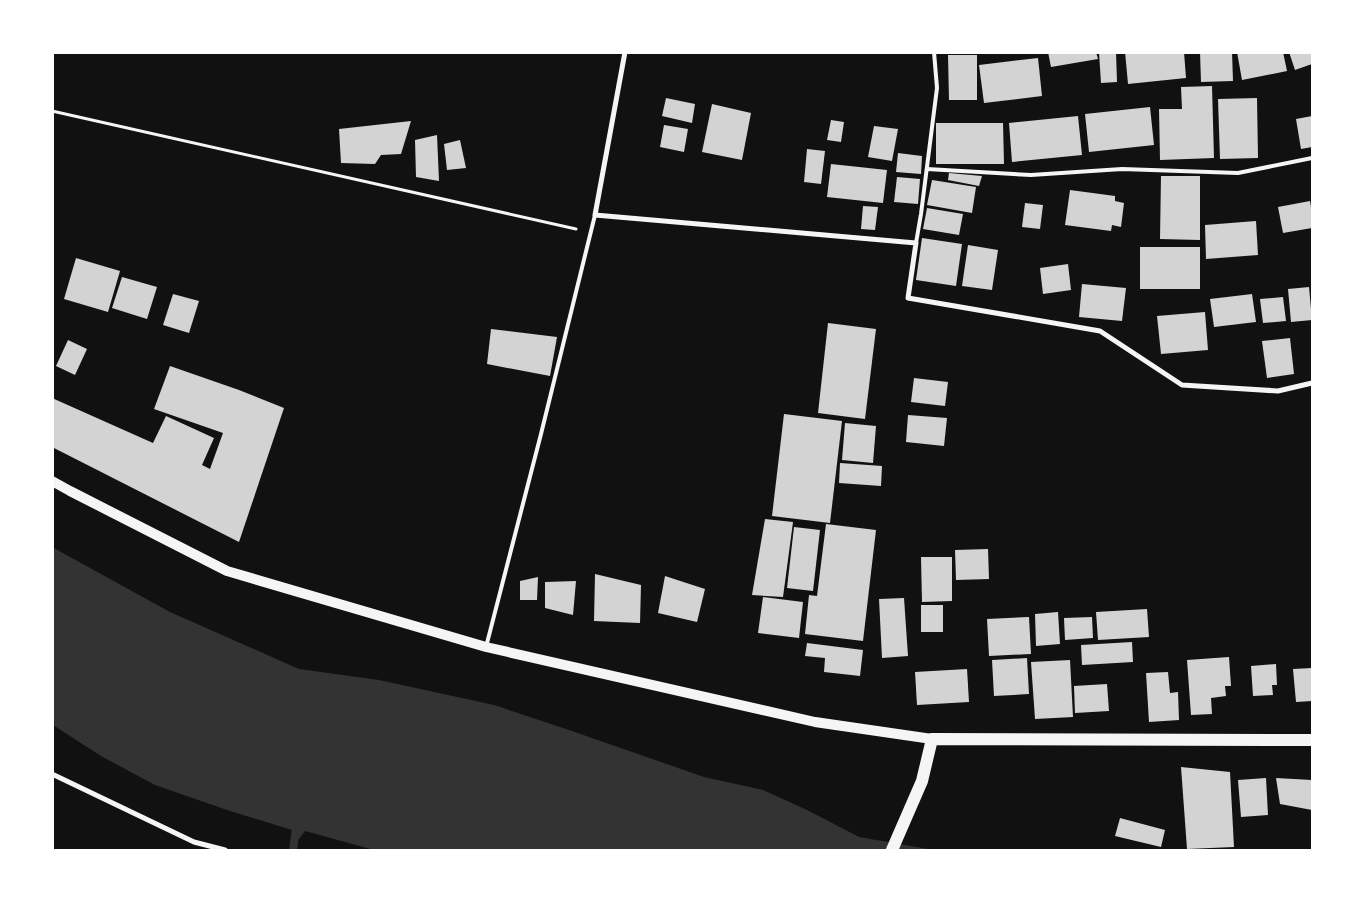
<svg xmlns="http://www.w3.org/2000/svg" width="1365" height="903" font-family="'IBM Plex Sans',sans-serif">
	<rect width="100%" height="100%" fill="#111"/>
	<path fill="#333" d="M52,547l118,65 129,57 80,11 115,25 75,25 135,47 59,13 44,20 52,27 75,13h-560l-69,-19 -6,8 -7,-2v-7l-62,-19 -75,-26 -54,-29 -48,-31z"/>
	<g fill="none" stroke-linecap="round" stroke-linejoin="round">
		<path stroke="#333" stroke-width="8" d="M293,850l3,-22"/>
	</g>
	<g fill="#d3d3d3">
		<path d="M1048,52h48l2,7 -47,8z"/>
		<path d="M1099,52h17l1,30 -16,1z"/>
		<path d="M1125,52h59l2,26 -58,6z"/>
		<path d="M1200,52h32l1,29 -32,1z"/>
		<path d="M1237,52h46l4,19 -45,9z"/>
		<path d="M1289,52h23v12l-17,6z"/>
		<path d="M948,55h29v45h-28z"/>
		<path d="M1038,58l4,38 -58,7 -5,-38z"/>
		<path d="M1212,86l2,72 -54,2 -1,-51h23l-1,-22z"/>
		<path d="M666,98l29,6 -3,19 -30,-7z"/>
		<path d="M1257,98l1,60 -38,1 -2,-60z"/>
		<path d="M712,104l39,9 -9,47 -40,-8z"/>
		<path d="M1150,107l4,38 -65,7 -4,-38z"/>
		<path d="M1078,116l4,39 -70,7 -3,-39z"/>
		<path d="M1312,116v31l-11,2 -5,-30z"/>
		<path d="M831,120l13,2 -3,20 -14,-2z"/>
		<path d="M411,121l-10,33 -20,1 -6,9 -34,-1 -2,-34z"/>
		<path d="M936,123h67l1,41h-68z"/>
		<path d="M664,125l24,4 -4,23 -24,-5z"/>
		<path d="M874,126l24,3 -6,32 -24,-4z"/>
		<path d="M437,135l2,46 -23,-4 -1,-37z"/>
		<path d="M460,140l6,28 -19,2 -3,-26z"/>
		<path d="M807,149l18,2 -4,33 -17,-2z"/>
		<path d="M898,153l24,3 -1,18 -25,-2z"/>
		<path d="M831,164l56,6 -4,33 -56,-6z"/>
		<path d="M949,173l33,3 -3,10 -31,-6z"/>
		<path d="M1161,176h39v64l-40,-1z"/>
		<path d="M897,177l23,2 -2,25 -24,-2z"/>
		<path d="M932,180l44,7 -4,26 -45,-8z"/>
		<path d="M1070,190l45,6v5l9,2 -3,24 -9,-2 -1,6 -46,-6z"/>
		<path d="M1310,201l2,12v15l-29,5 -5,-26z"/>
		<path d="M1025,203l18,2 -3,24 -18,-2z"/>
		<path d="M863,206l15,1 -3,23 -14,-1z"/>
		<path d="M927,208l36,6 -4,21 -36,-6z"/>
		<path d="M1256,221l2,34 -52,4 -1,-34z"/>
		<path d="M922,238l40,6 -6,42 -40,-6z"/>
		<path d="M968,245l30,5 -6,40 -30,-4z"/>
		<rect x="1140" y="247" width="60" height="42"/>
		<path d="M76,258l44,13 -12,41 -44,-13z"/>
		<path d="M1068,264l3,26 -28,4 -3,-26z"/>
		<path d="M122,277l35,10 -10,32 -35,-11z"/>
		<path d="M1082,284l44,4 -4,33 -43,-4z"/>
		<path d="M1309,287l3,33 -21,2 -3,-33z"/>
		<path d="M173,294l26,7 -10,32 -26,-8z"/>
		<path d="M1252,294l4,28 -42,5 -4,-28z"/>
		<path d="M1283,297l3,24 -23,2 -3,-24z"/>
		<path d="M1205,312l3,38 -47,4 -4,-38z"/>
		<path d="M828,323l48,6 -11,90 -47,-6z"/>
		<path d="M491,329l66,8 -7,39 -63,-12z"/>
		<path d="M1290,338l4,36 -27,4 -5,-37z"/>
		<path d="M68,340l19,9 -12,26 -19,-9z"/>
		<path d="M170,366l69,24 45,18 -45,134 -187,-95v-49l101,45 13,-27 48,22 -12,27 8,4 13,-36 -69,-24z"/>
		<path d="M914,378l34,4 -3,24 -34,-4z"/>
		<path d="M784,414l58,7 -12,102 -58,-7z"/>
		<path d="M908,415l39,3 -3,28 -38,-4z"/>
		<path d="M845,423l31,3 -3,37 -31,-3z"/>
		<path d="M840,463l42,3 -1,20 -42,-3z"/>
		<path d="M765,519l28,3 -10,75 -31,-2z"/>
		<path d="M826,524l50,6 -13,111 -58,-7 4,-39 8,1z"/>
		<path d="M794,527l26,3 -7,61 -26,-3z"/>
		<path d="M988,549l1,30 -33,1 -1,-30z"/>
		<path d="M921,557h31v44l-30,1z"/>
		<path d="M595,574l46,11 -1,38 -46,-2z"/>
		<path d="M665,576l40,13 -8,33 -39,-9z"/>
		<path d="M538,577l-1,23h-17v-19z"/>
		<path d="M576,581l-3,34 -28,-7v-26z"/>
		<path d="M763,597l40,5 -4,36 -41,-5z"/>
		<path d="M904,598l4,58 -26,2 -3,-59z"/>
		<rect x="921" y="605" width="22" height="27"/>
		<path d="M1147,609l2,28 -51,3 -2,-28z"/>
		<path d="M1058,612l2,32 -24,2 -1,-32z"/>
		<path d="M1029,617l2,37 -42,2 -2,-37z"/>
		<path d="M1092,617l1,21 -28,2 -1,-22z"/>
		<path d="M1132,642l1,20 -51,3 -1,-20z"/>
		<path d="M807,643l56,7 -3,26 -36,-4 1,-14 -20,-2z"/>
		<path d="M1229,657l2,29h-6l1,10 -15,2 1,16 -21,1 -4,-55z"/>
		<path d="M1027,658l2,36 -35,2 -2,-36z"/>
		<path d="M1070,660l3,57 -38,2 -4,-57z"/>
		<path d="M1276,664l1,21h-5l1,10 -20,1 -2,-30z"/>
		<path d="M1312,668v33l-16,1 -3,-33z"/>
		<path d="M967,669l2,33 -52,3 -2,-33z"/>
		<path d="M1168,672l2,21 8,-1 1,28 -30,2 -3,-49z"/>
		<path d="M1107,684l2,27 -34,2 -1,-27z"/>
		<path d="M1181,767l49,5 4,75 -47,2z"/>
		<path d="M1266,778l2,37 -27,2 -3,-37z"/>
		<path d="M1276,778l36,2v30l-32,-6z"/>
		<path d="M1120,818l45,12 -4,17 -46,-11z"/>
	</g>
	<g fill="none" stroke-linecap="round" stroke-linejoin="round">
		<path stroke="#f5f5f5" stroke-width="3" d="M52,111l524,118"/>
		<g stroke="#f5f5f5" stroke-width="4">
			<path d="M927,169l104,6 91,-6 116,4 74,-15"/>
			<path d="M916,243l5,-29 16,-126 -3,-36"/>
			<path d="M486,647l55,-213 54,-219"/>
		</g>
		<g stroke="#f5f5f5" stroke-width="5">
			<path d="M625,52l-30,163 321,28 -8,55 192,33 82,54 96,6 34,-8"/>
			<path d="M52,774l142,68 31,8"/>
		</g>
		<path stroke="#f5f5f5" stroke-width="10" d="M52,481l18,10 157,80 259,76 329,75 117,17"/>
		<path stroke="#f5f5f5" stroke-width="12" d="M892,850l30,-69 10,-42 380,1"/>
	</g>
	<rect width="1365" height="903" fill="none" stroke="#ffffff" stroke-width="108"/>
</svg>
